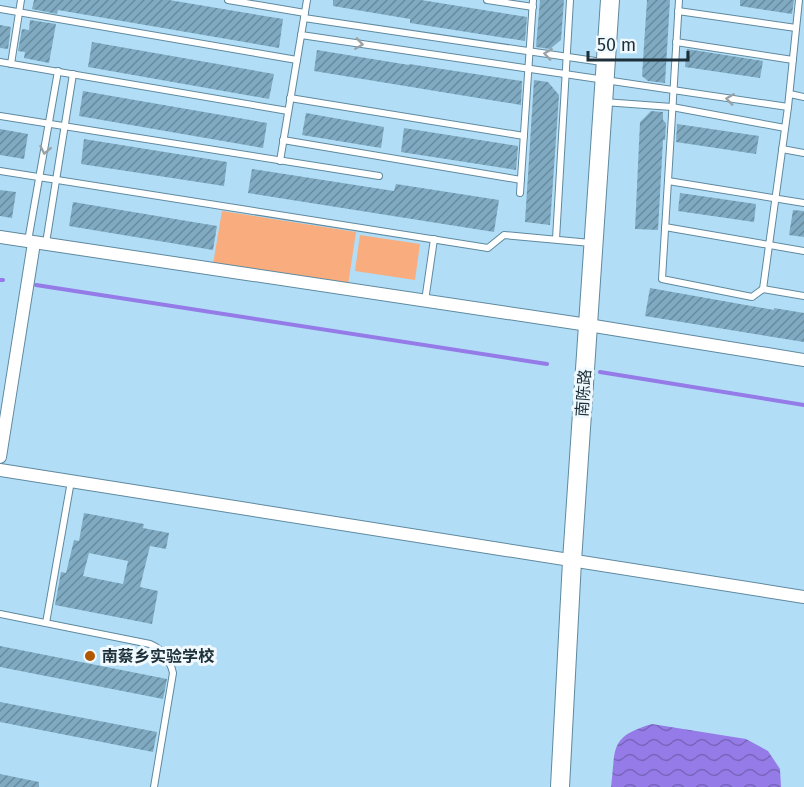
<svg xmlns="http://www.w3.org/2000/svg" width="804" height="787" font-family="'Fira Sans','Noto Sans SC',sans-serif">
	<defs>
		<pattern id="water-waves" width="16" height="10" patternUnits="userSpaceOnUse" patternTransform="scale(1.5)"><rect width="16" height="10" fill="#947be7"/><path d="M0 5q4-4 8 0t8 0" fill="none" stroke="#7865bc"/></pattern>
		<pattern id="building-hatch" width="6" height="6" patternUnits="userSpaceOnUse" patternTransform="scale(1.5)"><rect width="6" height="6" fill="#7faac1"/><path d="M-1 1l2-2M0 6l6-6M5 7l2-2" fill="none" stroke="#678b9e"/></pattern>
	</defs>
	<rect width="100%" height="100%" fill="#b1def6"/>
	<g fill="#f9ac7d">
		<path d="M222,211l134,21 -8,53 -135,-21z"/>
		<path d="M360,235l60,9 -5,36 -60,-9z"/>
	</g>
	<path fill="url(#water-waves)" d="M652,724l94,15 22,12 12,18 1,18h-170c5,-40 -2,-50 41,-63z"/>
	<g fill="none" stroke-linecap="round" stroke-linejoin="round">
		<g stroke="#947be7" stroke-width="4">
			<path d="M0,280h3"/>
			<path d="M36,285l511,79"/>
			<path d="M600,372l204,33"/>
		</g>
	</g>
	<g fill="url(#building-hatch)" fill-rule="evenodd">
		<path d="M34,0h135l114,19 -4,29 -221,-38 -1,4 -25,-5z"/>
		<path d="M333,0h88l106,17 -2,24 -115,-18v-4l-77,-13z"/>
		<path d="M540,0h24l-3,40 -11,9 -14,-2z"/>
		<path d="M647,0h23l-5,83 -17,-2 -6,-5z"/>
		<path d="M740,0h54l-2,14 -52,-8z"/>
		<path d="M30,20l26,4 -7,39 -25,-5 1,-6 -7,-1 4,-22 7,1z"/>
		<path d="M0,25l11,2 -3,22 -8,-1z"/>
		<path d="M92,42l182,32 -5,25 -181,-32z"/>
		<path d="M687,49l76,12 -3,17 -75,-11z"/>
		<path d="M317,50l92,15v-1l113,17 -1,24 -207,-34z"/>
		<path d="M534,80l14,2 11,13 -9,130 -25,-3z"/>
		<path d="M83,91l184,32 -4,25 -184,-32z"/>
		<path d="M651,111l12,1v8l3,3 -1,17h-2l-5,90 -23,-1 5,-107z"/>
		<path d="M306,113l78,14 -3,21 -79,-13z"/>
		<path d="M677,124l82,12 -3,18 -80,-12z"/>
		<path d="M404,128l114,18 -2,24 -115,-18z"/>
		<path d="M0,129l28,5 -4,25 -24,-4z"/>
		<path d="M84,139l143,23 -3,24 -143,-22z"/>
		<path d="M252,169l142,22 2,-7 103,16 -5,32 -246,-39z"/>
		<path d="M0,190l16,2 -4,26 -12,-2z"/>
		<path d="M680,193l76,11 -2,18 -76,-11z"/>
		<path d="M73,202l144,24 -4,24 -144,-24z"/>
		<path d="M793,210l11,1v26l-15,-2z"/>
		<path d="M650,288l124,22v-2l30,5v29l-159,-26z"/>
		<path d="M84,513l60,11 -1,4 26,5 -3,16 -16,-3 -10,41 18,4 -6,33 -97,-19 6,-33 5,1 8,-33 5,1zM89,553l39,8 -5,23 -40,-8z"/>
		<path d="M0,646l167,33 -4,20 -163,-32z"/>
		<path d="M0,702l157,30 -4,20 -153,-30z"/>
		<path d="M0,774l39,8v5h-39z"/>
	</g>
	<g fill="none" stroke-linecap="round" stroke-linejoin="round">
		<g stroke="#5f899f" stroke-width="8">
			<g id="lane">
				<path d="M228,0l77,13"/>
				<path d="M487,0l46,7"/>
				<path d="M679,0l-17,279 90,18 11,-8"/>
				<path d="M799,0l-11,107 -25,182 41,7"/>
				<path d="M0,9l297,51"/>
				<path d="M678,11l118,17"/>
				<path d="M304,18l298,44"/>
				<path d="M301,35l487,72"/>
				<path d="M676,42l117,18"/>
				<path d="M0,62l288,49"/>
				<path d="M11,64l10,-64"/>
				<path d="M790,94l14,3"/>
				<path d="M290,98l234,38"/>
				<path d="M604,102l68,5 113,21"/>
				<path d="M0,116l379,60"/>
				<path d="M283,140l238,40"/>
				<path d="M782,149l22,4"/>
				<path d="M280,161l27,-161"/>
				<path d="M0,171l488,77 16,-13 87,8"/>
				<path d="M668,181l136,22"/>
				<path d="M520,193l13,-193"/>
				<path d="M665,227l139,24"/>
				<path d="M556,239l14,-239"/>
				<path d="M28,241l30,-170"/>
				<path d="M46,243l27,-169"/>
				<path d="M425,301l9,-62"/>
				<path d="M0,614l150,30c12,5 20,16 23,29l-19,114"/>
				<path d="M46,623l25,-142"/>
			</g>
		</g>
		<g stroke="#5f899f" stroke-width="14">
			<g id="street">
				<path d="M0,237l588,88 216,35"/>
				<path d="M0,457l34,-214"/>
				<path d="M0,470l804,127"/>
			</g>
		</g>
		<g stroke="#5f899f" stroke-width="20">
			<path id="secondary" d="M560,787l12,-226 38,-561"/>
		</g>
		<use href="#lane" stroke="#fff" stroke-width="6"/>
		<use href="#street" stroke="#fff" stroke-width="12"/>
		<use href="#secondary" stroke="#fff" stroke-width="18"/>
	</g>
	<defs><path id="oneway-chevron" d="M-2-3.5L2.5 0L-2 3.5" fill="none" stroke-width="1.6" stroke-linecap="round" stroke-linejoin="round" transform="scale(1.5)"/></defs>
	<g stroke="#99a1a5">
		<use href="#oneway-chevron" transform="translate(359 44) rotate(8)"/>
		<use href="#oneway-chevron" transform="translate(548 54) rotate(-172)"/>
		<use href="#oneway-chevron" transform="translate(730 99) rotate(-172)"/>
		<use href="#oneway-chevron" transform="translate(45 150) rotate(101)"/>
	</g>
	<circle fill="#b35600" stroke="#f0f9fe" stroke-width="2" cx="90" cy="656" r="6"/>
	<g text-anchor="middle" stroke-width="6" stroke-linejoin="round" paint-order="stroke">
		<g font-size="16" fill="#1d2f38" stroke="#f0f9fe">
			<text transform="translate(583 393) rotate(-86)" y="6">南陈路</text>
		</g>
		<g font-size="16" font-weight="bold" fill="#1d2f38" stroke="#f0f9fe" text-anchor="start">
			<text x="102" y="662">南蔡乡实验学校</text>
		</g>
	</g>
	<path d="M588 51v9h100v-9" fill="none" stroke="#1d2f38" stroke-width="3"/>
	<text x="597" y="51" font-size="18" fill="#1d2f38" stroke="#f0f9fe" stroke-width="4.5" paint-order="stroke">50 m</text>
</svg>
